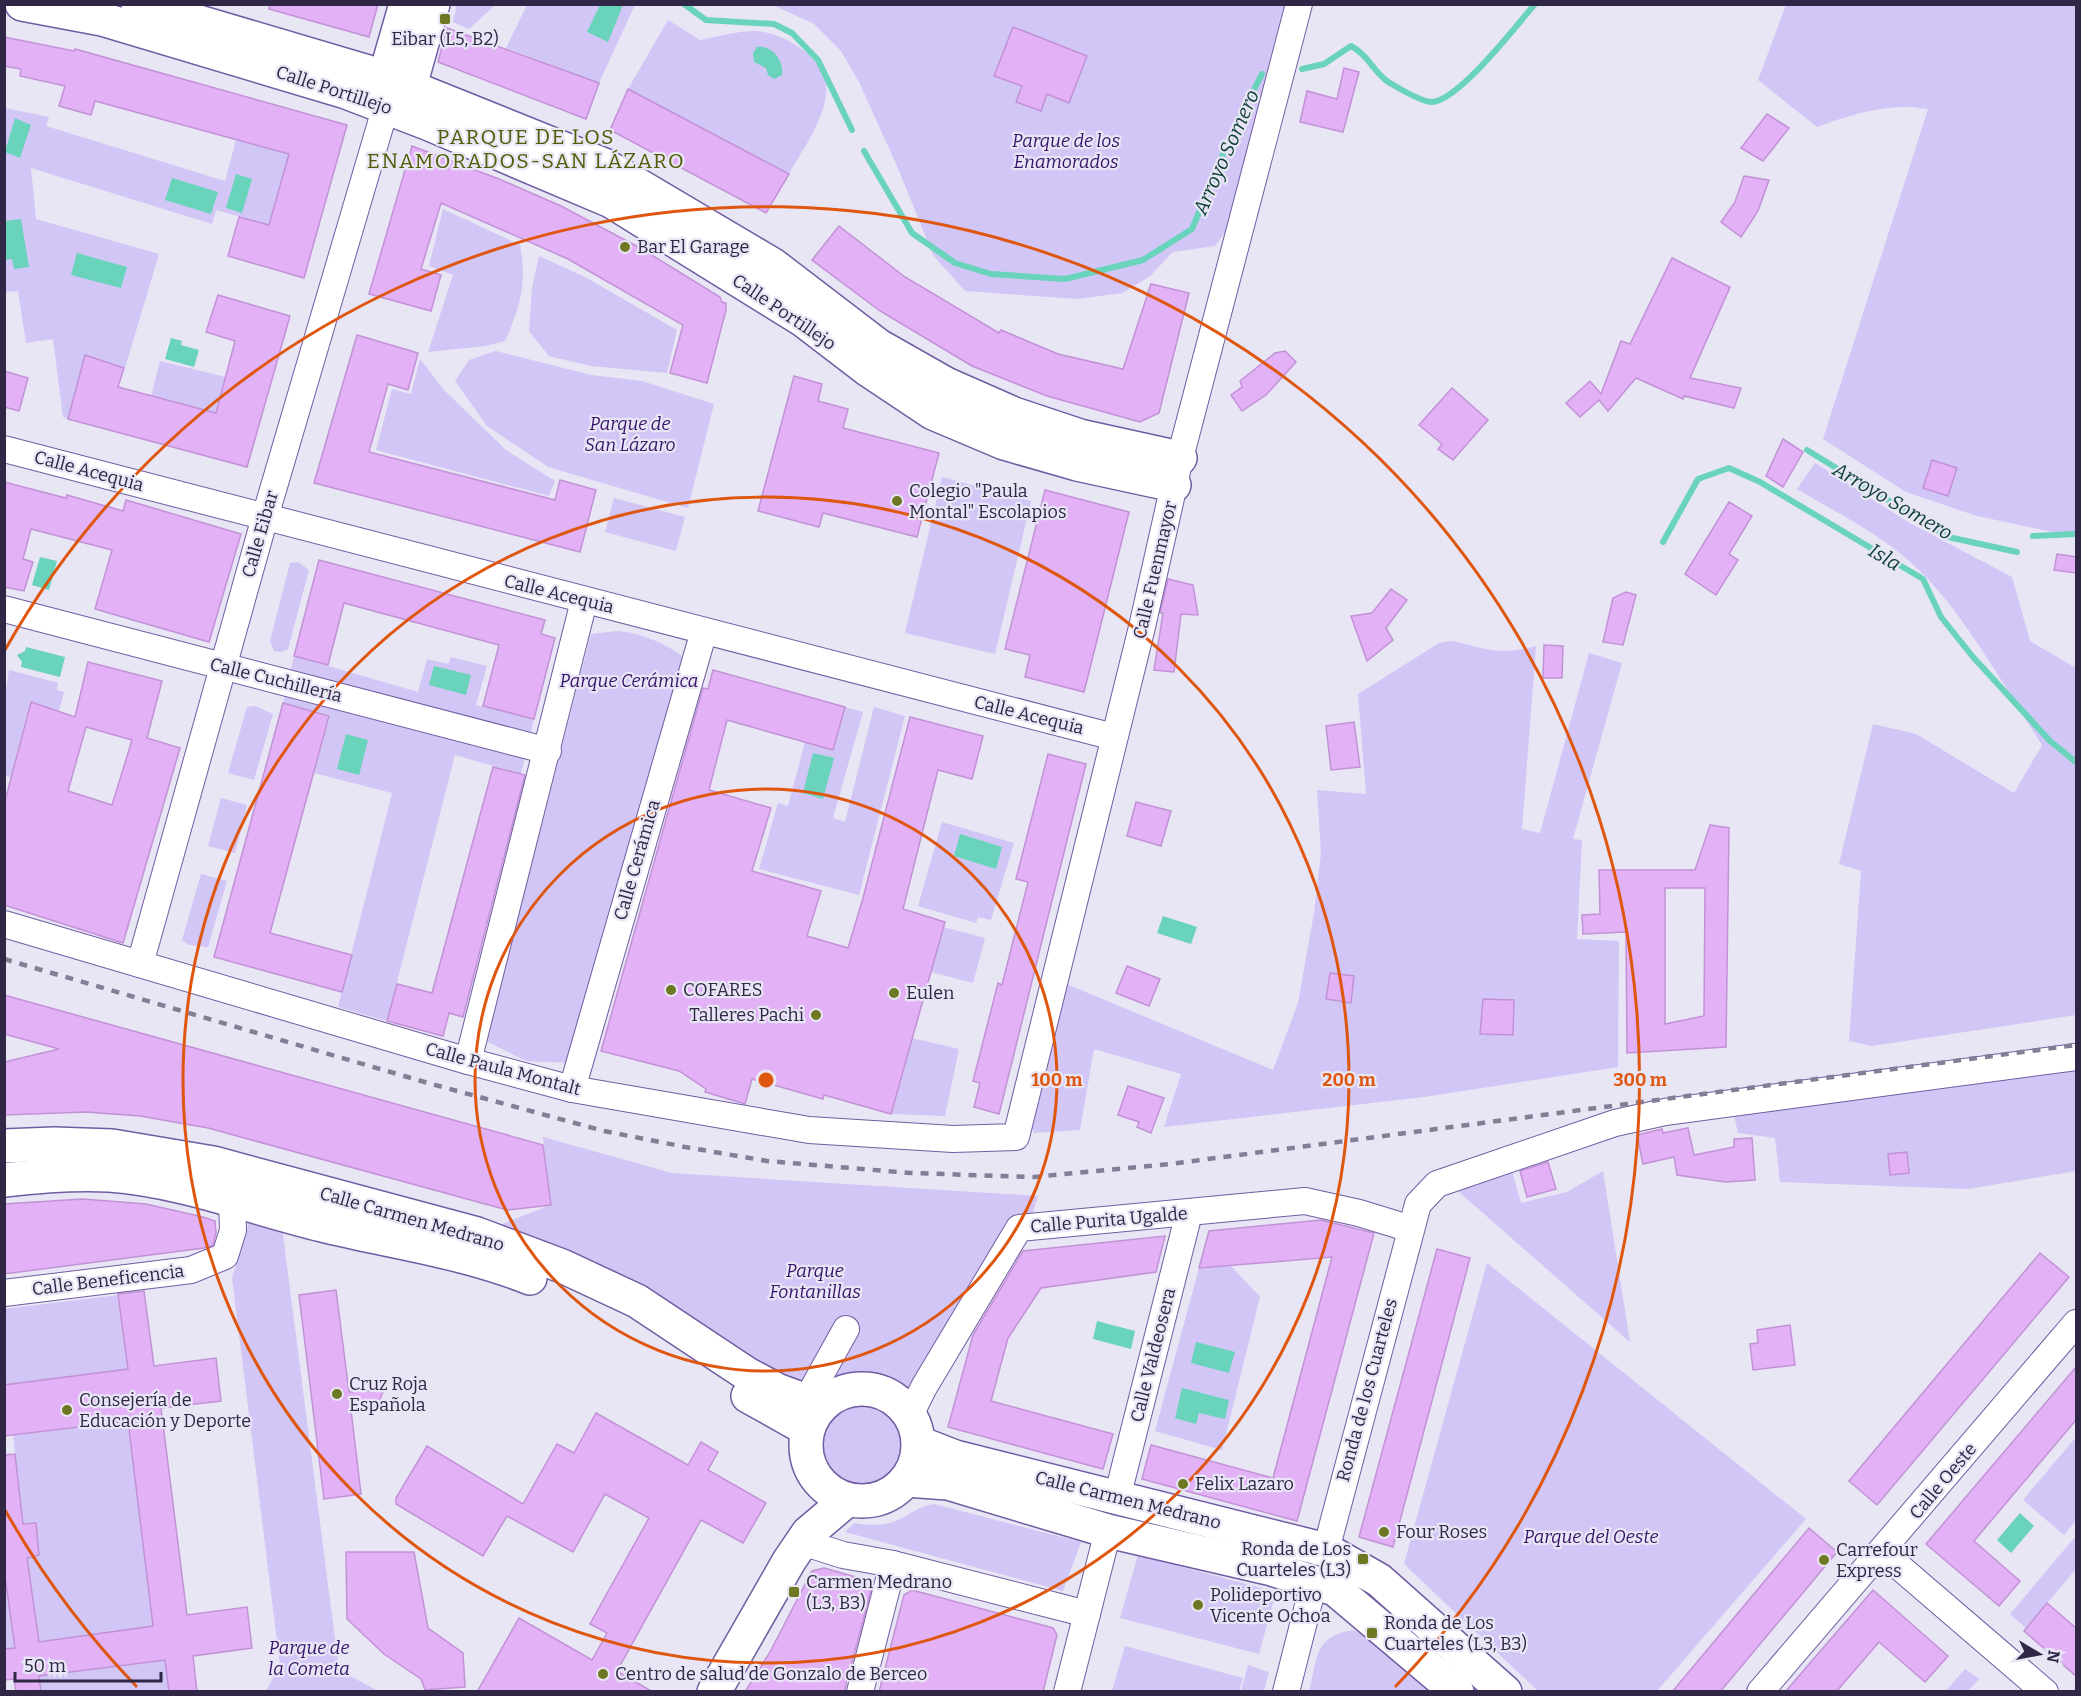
<svg xmlns="http://www.w3.org/2000/svg" width="2081" height="1696" font-family="Bitter,serif">
	<rect width="100%" height="100%" fill="#e8e5f5"/>
	<g fill="#d1c6f5">
		<path d="M457,5v-1l38,1 -26,24 -16,-7z"/>
		<path d="M527,5h108l-36,78 -93,-35z"/>
		<path d="M726,5h562l-54,215 -19,26 -42,6 -24,25 -27,16 -45,6 -112,-8 -32,-36 -36,-89 -38,-84 -18,-31 -27,-27 -39,-18z"/>
		<path d="M1786,5h290v532l-99,-21 -71,-24 -83,-53 105,-330c-38,-7 -76,5 -111,18l-59,-47z"/>
		<path d="M668,20l32,20c17,-3 37,-9 54,-9 30,0 78,30 72,64 -4,29 -23,54 -37,79l-161,-85z"/>
		<path d="M4,108l45,9 -3,9 179,55 11,-41 53,14 -20,71 -53,-15 -4,14 -181,-56 5,51 123,35 -34,114 -40,-13 -17,64 -5,-2 -10,-78 -27,4 -8,-52 -13,1z"/>
		<path d="M443,209l77,36c7,38 1,60 -15,96l-19,5 -58,6 25,-77 -24,-9z"/>
		<path d="M539,256l46,21 92,53 -10,43 -76,-7 -42,-10 -20,-25 3,-43z"/>
		<path d="M496,351l95,24 51,6 72,23 -26,104 -140,-41 -61,-41 -32,-45 14,-21z"/>
		<path d="M420,359l24,31 62,60 49,31 -6,15 -173,-46 16,-61 19,5z"/>
		<path d="M160,361l66,16 -10,36 -65,-17z"/>
		<path d="M1815,463l93,59 104,55 18,64 46,27v347l-204,31 -23,-5 12,-170 -22,-7 34,-140 43,10 98,59 28,-48c-34,-53 -76,-128 -120,-172 -35,-36 -82,-58 -125,-84z"/>
		<path d="M942,477l89,24 -36,153 -90,-21z"/>
		<path d="M614,498l71,19 -9,34 -71,-19z"/>
		<path d="M298,562l11,8 -21,79 -6,3 -8,-1 -4,-10 20,-78z"/>
		<path d="M617,631c27,3 46,11 68,27l-114,405 -45,-2 -40,-20 105,-407z"/>
		<path d="M1453,641c34,8 48,15 83,5l-14,183 18,4 49,-180 33,10 -49,176 9,1 -5,99 42,2 -1,126 -194,30 -260,30 17,-53 -87,-25 -14,81 -46,3 -4,-8 34,-142 209,87 25,-67 16,-90 7,-60 -4,-63 49,4 -8,-100 81,-51z"/>
		<path d="M294,656l124,36 9,-33 21,5 3,-7 36,9 -11,39 58,14 -13,55 -66,-19 -68,266 -49,-14 54,-214 -78,-20 16,-58 -47,-12z"/>
		<path d="M9,670l49,13 -1,7 7,2 -5,19 -29,-9 -19,75 -7,-1 1,-78z"/>
		<path d="M255,706l18,8 -19,66 -26,-7 19,-66z"/>
		<path d="M845,707l18,5 -30,106 12,4 29,-115 31,9 -46,179 -100,-26 19,-66 10,3 17,-64 28,8z"/>
		<path d="M221,798l26,7 -12,48 -27,-7z"/>
		<path d="M942,822l72,21 -23,77 -13,-3 -2,6 -58,-17z"/>
		<path d="M201,874l26,7 -19,66 -19,-2 -7,-5z"/>
		<path d="M943,927l42,11 -12,45 -42,-11z"/>
		<path d="M912,1038l47,11 -14,67 -54,-2z"/>
		<path d="M2076,1065v106l-108,18 -188,-7 -5,-44 -37,-5 -5,-22z"/>
		<path d="M543,1137l129,36 366,23 -8,25 -115,172 -26,-11 -45,-5 -30,15 -337,-158 73,-29z"/>
		<path d="M1510,1164l11,39 46,-11 36,-21 27,171 -179,-157z"/>
		<path d="M251,1216l31,11 57,443 39,21h-112l14,-26 -48,-387z"/>
		<path d="M1487,1263l319,256 -149,172h-119l-134,-127z"/>
		<path d="M1230,1265l30,32 -38,153 -67,-19 44,-163z"/>
		<path d="M119,1295l9,74 -123,16 -1,-76z"/>
		<circle cx="861" cy="1444" r="44"/>
		<path d="M128,1421l25,205 -114,16 -12,-84 12,-3 -3,-32 -13,1 -10,-89z"/>
		<path d="M2076,1437v83l-12,15 -41,-35z"/>
		<path d="M934,1504l147,38 -18,49 -218,-59 9,-9c15,2 32,4 46,-4 12,-6 20,-13 34,-15z"/>
		<path d="M2076,1536v33l-50,59 -16,-14z"/>
		<path d="M1138,1555l138,37 -17,62 -139,-36z"/>
		<path d="M4,1569l11,79 -10,1h-1z"/>
		<path d="M1353,1630l16,8 61,53 -121,1c9,-35 4,-55 44,-62z"/>
		<path d="M1125,1646l118,32 -4,13h-127z"/>
		<path d="M165,1660l4,31h-128l-2,-15z"/>
		<path d="M1248,1665l21,7 -5,19h-23z"/>
		<path d="M1965,1669l14,10 -11,12h-22z"/>
	</g>
	<g fill="#69d4bb">
		<path d="M600,5h23l-15,37 -21,-10z"/>
		<path d="M757,47c16,-2 27,14 25,28l-8,4 -6,-4 -2,-7 -12,-6 -1,-9z"/>
		<path d="M15,118l16,7 -11,33 -15,-6z"/>
		<path d="M236,174l16,5 -10,34 -16,-5z"/>
		<path d="M172,178l46,14 -7,22 -46,-14z"/>
		<path d="M21,219l8,48 -15,2 -2,-10 -7,1v-39z"/>
		<path d="M77,253l50,14 -6,21 -50,-13z"/>
		<path d="M171,338l11,3 -1,4 18,5 -5,17 -29,-8z"/>
		<path d="M40,557l17,4 -8,29 -17,-5z"/>
		<path d="M26,647l39,10 -5,20 -39,-10 1,-5 -5,-7 8,-4z"/>
		<path d="M434,666l37,9 -5,20 -37,-10z"/>
		<path d="M346,734l22,6 -9,35 -22,-6z"/>
		<path d="M813,753l21,5 -11,41 -20,-6z"/>
		<path d="M960,834l42,13 -6,22 -42,-13z"/>
		<path d="M1163,916l34,11 -6,17 -34,-11z"/>
		<path d="M1097,1321l38,10 -4,18 -38,-10z"/>
		<path d="M1196,1342l39,10 -6,21 -38,-10z"/>
		<path d="M1182,1388l47,12 -4,19 -26,-6 -3,11 -21,-6z"/>
		<path d="M2020,1513l14,13 -23,27 -14,-13z"/>
	</g>
	<g fill="none" stroke-linecap="round" stroke-linejoin="round">
		<g stroke="#69d4bb" stroke-width="6">
			<path d="M684,4l22,16 68,4 18,9 26,27 34,70"/>
			<path d="M1302,69l22,-5 27,-18c18,9 24,29 39,37 10,6 32,19 42,19 27,-2 84,-76 103,-98"/>
			<path d="M864,151l48,82 43,30 36,11 74,5 78,-19 49,-31 39,-94 31,-61"/>
			<path d="M1807,450l141,87 69,15"/>
			<path d="M2033,536l43,-2"/>
			<path d="M1663,542l35,-63 31,-11 31,14 163,97 18,38 32,40 77,84 26,21"/>
		</g>
	</g>
	<g fill="#e2b1f6" stroke="#c292d6" stroke-width="1.5" fill-rule="evenodd">
		<path d="M270,4h108l-9,33 -100,-28z"/>
		<path d="M1013,27l74,29 -18,47 -22,-9 -6,17 -25,-9 6,-16 -28,-10z"/>
		<path d="M447,28l152,55 -13,36 -148,-57z"/>
		<path d="M4,37l70,14 1,-2 272,76 -43,153 -76,-22 11,-39 30,8 20,-71 -194,-53 -4,14 -32,-9 6,-20 -45,-10 1,-7 -17,-3z"/>
		<path d="M1344,68l15,4 -16,60 -43,-10 7,-31 30,8z"/>
		<path d="M628,89l161,85 -23,39 -156,-83z"/>
		<path d="M1767,114l22,14 -26,33 -22,-13z"/>
		<path d="M412,146l87,33 62,27 81,43 78,48 2,5 4,1v7l-19,73 -37,-10 13,-48 -115,-66 -127,-56 -20,66 20,6 -10,36 -62,-17z"/>
		<path d="M1744,176l25,4 -11,31 -17,26 -20,-15 14,-20z"/>
		<path d="M839,226l66,51 94,56 2,-3 57,24 65,15 28,-85 38,9 -30,120 -19,9 -93,-26 -75,-30 -92,-55 -68,-51z"/>
		<path d="M1672,258l58,29 -40,91 51,10 -7,20 -50,-12 -1,3 -47,-21 -28,33 -9,-11 -19,17 -14,-14 24,-22 11,13 20,-53 9,3z"/>
		<path d="M218,295l72,21 -43,151 -179,-48 17,-64 39,13 -6,19 98,26 19,-72 -29,-9z"/>
		<path d="M357,335l61,18 -10,37 -20,-6 -19,68 186,48 5,-20 36,10 -16,62 -266,-69z"/>
		<path d="M1285,351l11,11 -30,33 -24,16 -11,-16 11,-8 -2,-6 35,-28z"/>
		<path d="M4,371l24,7 -9,33 -15,-4z"/>
		<path d="M794,376l28,8 -4,17 30,8 -5,19 96,25 -22,84 -94,-24 -4,14 -61,-16z"/>
		<path d="M1452,388l36,32 -35,40 -15,-11 4,-5 -23,-19z"/>
		<path d="M1783,439l20,13 -20,35 -17,-11z"/>
		<path d="M1932,460l25,8 -9,28 -25,-8z"/>
		<path d="M4,482l62,16 1,-3 56,16 3,-11 115,34 -32,108 -114,-33 17,-59 -81,-21 -8,30 10,3 -9,29 -20,-4z"/>
		<path d="M1045,490l84,22 -45,180 -59,-15 5,-22 -25,-6z"/>
		<path d="M1729,502l23,14 -23,38 9,6 -22,35 -31,-21z"/>
		<path d="M2057,554l19,3v16l-22,-3z"/>
		<path d="M319,560l226,60 -4,14 14,4 -21,81 -51,-13 16,-61 -155,-42 -16,62 -34,-9z"/>
		<path d="M1168,579l25,6 5,30 -17,-1 -7,58 -20,-2 9,-57h-3z"/>
		<path d="M1391,589l16,11 -21,28 7,12 -26,21 -16,-45 21,-3z"/>
		<path d="M1626,592l10,3 -13,50 -20,-3 10,-44z"/>
		<path d="M1544,645l19,1 -1,32h-19z"/>
		<path d="M88,662l74,19 -15,57 33,10 -57,195 -119,-38v-100l27,-103 44,15zM86,727l46,13 -20,65 -44,-14z"/>
		<path d="M713,670l132,37 -12,43 -106,-30 -18,70 62,18 -19,63 69,20 -14,45 41,12 15,-50 47,-181 73,19 -11,43 -34,-9 -35,139 42,13 -54,192 -67,-19 -1,4 -71,-20 -7,25 -40,-12 1,-3 -27,-18 -78,-20 102,-363 5,1z"/>
		<path d="M283,703l46,13 -59,217 82,22 -10,37 -128,-35z"/>
		<path d="M1354,722l6,45 -29,3 -5,-44z"/>
		<path d="M1048,754l38,10 -87,350 -25,-7 6,-24 -7,-2 25,-98 4,2 26,-103 -12,-3z"/>
		<path d="M493,767l32,8 -62,242 -14,-4 -6,23 -56,-15 10,-37 35,9z"/>
		<path d="M1136,802l35,9 -10,35 -34,-10z"/>
		<path d="M1710,825l19,3 -3,219 -99,6 -1,-121 -43,2 -1,-19 18,-1 -1,-44h96zM1665,888h40l-1,128 -39,8z"/>
		<path d="M1127,966l33,13 -11,27 -33,-13z"/>
		<path d="M1330,973l24,3 -3,27 -25,-4z"/>
		<path d="M4,995l539,150 8,60 -44,5 -299,-82 -68,-12 -54,-4 -82,3v-53l55,-13 -55,-15z"/>
		<path d="M1483,999l31,1 -1,35 -33,-1z"/>
		<path d="M1128,1086l36,12 -13,35 -14,-6 2,-5 -21,-7z"/>
		<path d="M1688,1128l6,27 40,-8v-8l18,-1 3,42 -30,2 -48,-7 -3,-18 -31,7 -6,-29 25,-6 1,4z"/>
		<path d="M1907,1152l2,21 -19,2 -2,-21z"/>
		<path d="M1548,1162l8,27 -29,8 -7,-26z"/>
		<path d="M83,1199l63,5 57,13 12,4 1,12 -3,12 -9,3 -200,26v-70z"/>
		<path d="M1321,1220l53,13 -77,288 -155,-42 9,-34 122,33 59,-221 -133,11 10,-37z"/>
		<path d="M1165,1236l-9,36 -115,16 -33,50 -17,63 122,33 -10,35 -155,-42 25,-92 50,-84z"/>
		<path d="M1437,1249l33,9 -77,289 -34,-10z"/>
		<path d="M2040,1253l29,24 -192,228 -28,-24z"/>
		<path d="M336,1290l13,102 35,-3 -7,18 -26,3 10,84 -37,5 -25,-204z"/>
		<path d="M144,1291l10,75 62,-8 5,43 -60,7 26,207 60,-8 5,41 -59,8 4,36h-28l-4,-32 -126,16 2,16h-25l-2,-13 -10,1v-31l11,-1 -11,-79v-114l11,-1 8,70 13,-1 3,32 -12,3 12,84 114,-16 -25,-205 -124,15v-51l124,-16 -10,-75z"/>
		<path d="M1790,1325l5,40 -42,5 -3,-26 8,-1 -1,-13z"/>
		<path d="M2076,1367v53l-102,121 46,40 -21,25 -73,-62z"/>
		<path d="M596,1413l92,52 13,-23 17,10 -10,18 58,33 -23,40 -42,-23 -84,151 36,21h-176l42,-74 73,42 15,-27 -17,-9 59,-106 -44,-24 -32,58 -66,-36 -24,40 -87,-52v-6l31,-52 96,58 34,-60 17,9z"/>
		<path d="M1809,1528l28,24 -117,140h-48z"/>
		<path d="M346,1552h68l14,76 35,25 2,34 -40,3 -4,-11 -37,-25 -37,-35z"/>
		<path d="M824,1568l42,12 6,7 -28,105h-99l25,-40 42,-81z"/>
		<path d="M912,1590l141,38 4,7 -14,57h-164l25,-97z"/>
		<path d="M1873,1590l75,66 -23,26 -46,-40 -43,50h-51z"/>
		<path d="M2047,1603l29,25v48l-52,-45z"/>
	</g>
	<g fill="none" stroke-linecap="round" stroke-linejoin="round">
		<g stroke="#715ca2" stroke-width="28">
			<g id="minor">
				<path d="M4,449l1110,288"/>
				<path d="M4,609l544,142"/>
				<path d="M4,924l464,137 104,28 237,41 144,9 63,-2 126,-510 38,-169 119,-454"/>
				<path d="M140,964l125,-447 121,-411"/>
				<path d="M468,1061l116,-460"/>
				<path d="M572,1089l132,-458"/>
				<path d="M4,1293l187,-23 34,-14 8,-26 -1,-29"/>
				<path d="M806,1401l40,-72"/>
				<path d="M910,1415l14,-28 95,-159 286,-27 54,12 52,16"/>
				<path d="M1117,1498l72,-285"/>
				<path d="M802,1542l41,13 50,9 194,50"/>
				<path d="M1326,1550l92,-346 19,-20 178,-61 50,-11 411,-55"/>
				<path d="M1882,1552l163,140"/>
				<path d="M860,1692l33,-128"/>
				<path d="M1067,1692l41,-161"/>
				<path d="M1286,1692l28,-110"/>
				<path d="M1760,1692l316,-369"/>
			</g>
		</g>
		<g stroke="#715ca2" stroke-width="36">
			<g id="major">
				<path d="M22,4l80,15 244,73 81,31 184,78 192,119 64,49 66,44 71,30 73,21 97,21"/>
				<path d="M138,4l247,73 219,88 169,100 106,81 67,38 68,30 66,22 100,22"/>
				<path d="M386,98l-1,-21 21,-73"/>
				<path d="M394,99l16,-13 23,-82"/>
				<path d="M4,1146l50,-2 58,2 101,17 264,71 85,32 75,35 110,73 32,17 41,15"/>
				<path d="M4,1180c35,-4 70,-7 105,-5 72,5 143,33 213,50 69,17 141,26 208,53"/>
				<circle cx="862" cy="1445" r="56"/>
				<path d="M748,1396l59,33"/>
				<path d="M919,1443l36,14 371,93 53,30 126,112"/>
				<path d="M906,1480l42,3 160,48 164,38 63,20 122,103"/>
				<path d="M714,1692l75,-131 19,-28 39,-33"/>
			</g>
		</g>
		<use href="#minor" stroke="#fff" stroke-width="26"/>
		<use href="#major" stroke="#fff" stroke-width="33"/>
		<path stroke="#837d95" stroke-width="4.5" stroke-dasharray="8 8" stroke-linecap="butt" d="M4,959l424,124 176,48 81,16 82,14 143,12 124,4 136,-13 906,-119"/>
	</g>
	<g fill="none" stroke="#df560f" stroke-width="3">
		<circle cx="766" cy="1080" r="291"/>
		<circle cx="766" cy="1080" r="583"/>
		<path d="M137 1687A874 874 0 0 1 5 1510M5 650A874 874 0 1 1 1395 1687"/>
	</g>
	<g fill="#6e7823" stroke="#e8e5f5" stroke-width="2">
		<rect x="439" y="13" width="12" height="12" rx="3"/>
		<circle cx="625" cy="247" r="6"/>
		<circle cx="897" cy="501" r="6"/>
		<circle cx="671" cy="990" r="6"/>
		<circle cx="894" cy="993" r="6"/>
		<circle cx="816" cy="1015" r="6"/>
		<circle cx="337" cy="1394" r="6"/>
		<circle cx="67" cy="1410" r="6"/>
		<circle cx="1183" cy="1484" r="6"/>
		<circle cx="1384" cy="1532" r="6"/>
		<rect x="1357" y="1553" width="12" height="12" rx="3"/>
		<circle cx="1824" cy="1560" r="6"/>
		<rect x="788" y="1586" width="12" height="12" rx="3"/>
		<circle cx="1198" cy="1605" r="6"/>
		<rect x="1366" y="1627" width="12" height="12" rx="3"/>
		<circle cx="603" cy="1674" r="6"/>
	</g>
	<g text-anchor="middle" stroke-width="4.5" stroke-linejoin="round" paint-order="stroke">
		<g font-size="18" fill="#2f2745" stroke="#e8e5f5" text-anchor="start">
			<text x="445" y="45" text-anchor="middle">Eibar (L5, B2)</text>
			<text x="637" y="253">Bar El Garage</text>
			<text x="909" y="497">Colegio "Paula<tspan x="909" dy="21">Montal" Escolapios</tspan></text>
			<text x="683" y="996">COFARES</text>
			<text x="906" y="999">Eulen</text>
			<text x="804" y="1021" text-anchor="end">Talleres Pachi</text>
			<text x="349" y="1390">Cruz Roja<tspan x="349" dy="21">Española</tspan></text>
			<text x="79" y="1406">Consejería de<tspan x="79" dy="21">Educación y Deporte</tspan></text>
			<text x="1195" y="1490">Felix Lazaro</text>
			<text x="1396" y="1538">Four Roses</text>
			<text x="1351" y="1555" text-anchor="end">Ronda de Los<tspan x="1351" dy="21">Cuarteles (L3)</tspan></text>
			<text x="1836" y="1556">Carrefour<tspan x="1836" dy="21">Express</tspan></text>
			<text x="806" y="1588">Carmen Medrano<tspan x="806" dy="21">(L3, B3)</tspan></text>
			<text x="1210" y="1601">Polideportivo<tspan x="1210" dy="21">Vicente Ochoa</tspan></text>
			<text x="1384" y="1629">Ronda de Los<tspan x="1384" dy="21">Cuarteles (L3, B3)</tspan></text>
			<text x="615" y="1680">Centro de salud de Gonzalo de Berceo</text>
		</g>
		<g font-size="18" fill="#2f2745" stroke="#e8e5f5">
			<text transform="translate(334 90) rotate(18)" y="6">Calle Portillejo</text>
			<text transform="translate(784 312) rotate(34)" y="6">Calle Portillejo</text>
			<text transform="translate(89 471) rotate(15)" y="6">Calle Acequia</text>
			<text transform="translate(260 534) rotate(-74)" y="6">Calle Eibar</text>
			<text transform="translate(1155 570) rotate(-77)" y="6">Calle Fuenmayor</text>
			<text transform="translate(559 594) rotate(14)" y="6">Calle Acequia</text>
			<text transform="translate(276 680) rotate(14)" y="6">Calle Cuchillería</text>
			<text transform="translate(1029 715) rotate(14)" y="6">Calle Acequia</text>
			<text transform="translate(637 860) rotate(-74)" y="6">Calle Cerámica</text>
			<text transform="translate(503 1069) rotate(15)" y="6">Calle Paula Montalt</text>
			<text transform="translate(412 1219) rotate(16)" y="6">Calle Carmen Medrano</text>
			<text transform="translate(1109 1220) rotate(-5)" y="6">Calle Purita Ugalde</text>
			<text transform="translate(108 1280) rotate(-7)" y="6">Calle Beneficencia</text>
			<text transform="translate(1153 1355) rotate(-76)" y="6">Calle Valdeosera</text>
			<text transform="translate(1367 1390) rotate(-75)" y="6">Ronda de los Cuarteles</text>
			<text transform="translate(1943 1481) rotate(-50)" y="6">Calle Oeste</text>
			<text transform="translate(1128 1500) rotate(14)" y="6">Calle Carmen Medrano</text>
		</g>
		<g font-size="18" font-style="italic" fill="#371369" stroke="#e8e5f5">
			<text x="1066" y="147">Parque de los<tspan x="1066" dy="21">Enamorados</tspan></text>
			<text x="630" y="430">Parque de<tspan x="630" dy="21">San Lázaro</tspan></text>
			<text x="629" y="687">Parque Cerámica</text>
			<text x="815" y="1277">Parque<tspan x="815" dy="21">Fontanillas</tspan></text>
			<text x="1591" y="1543">Parque del Oeste</text>
			<text x="309" y="1654">Parque de<tspan x="309" dy="21">la Cometa</tspan></text>
		</g>
		<g font-size="20" font-style="italic" fill="#104137" stroke="#e8e5f5">
			<text transform="translate(1226 152) rotate(-66)" y="7">Arroyo Somero</text>
			<text transform="translate(1893 501) rotate(30)" y="7">Arroyo Somero</text>
			<text transform="translate(1885 557) rotate(31)" y="7">Isla</text>
		</g>
		<g font-size="21" letter-spacing="1.5" fill="#535b06" stroke="#e8e5f5">
			<text x="526" y="144">PARQUE DE LOS<tspan x="526" dy="24">ENAMORADOS-SAN LÁZARO</tspan></text>
		</g>
	</g>
	<circle cx="766" cy="1080" r="9" fill="#df560f" stroke="#e8e5f5" stroke-width="3"/>
	<g font-size="18" text-anchor="middle" font-weight="bold" fill="#df560f" stroke="#e8e5f5" stroke-width="4.5" stroke-linejoin="round" paint-order="stroke">
		<text x="1057" y="1086">100 m</text>
		<text x="1349" y="1086">200 m</text>
		<text x="1640" y="1086">300 m</text>
	</g>
	<rect width="2081" height="1696" fill="none" stroke="#2f2745" stroke-width="12"/>
	<g transform="translate(2039 1654) rotate(100)" stroke="#e8e5f5" stroke-width="4.5" paint-order="stroke">
	<path d="M0-4.5L10 22L0 15L-10 22Z" fill="#2f2745"/>
	<text y="-9" font-size="16" font-weight="bold" text-anchor="middle" fill="#2f2745">N</text>
	</g>
	<path d="M15 1672v9h146v-9" fill="none" stroke="#2f2745" stroke-width="3"/>
	<text x="24" y="1672" font-size="18" fill="#2f2745" stroke="#e8e5f5" stroke-width="4.5" paint-order="stroke">50 m</text>
</svg>
